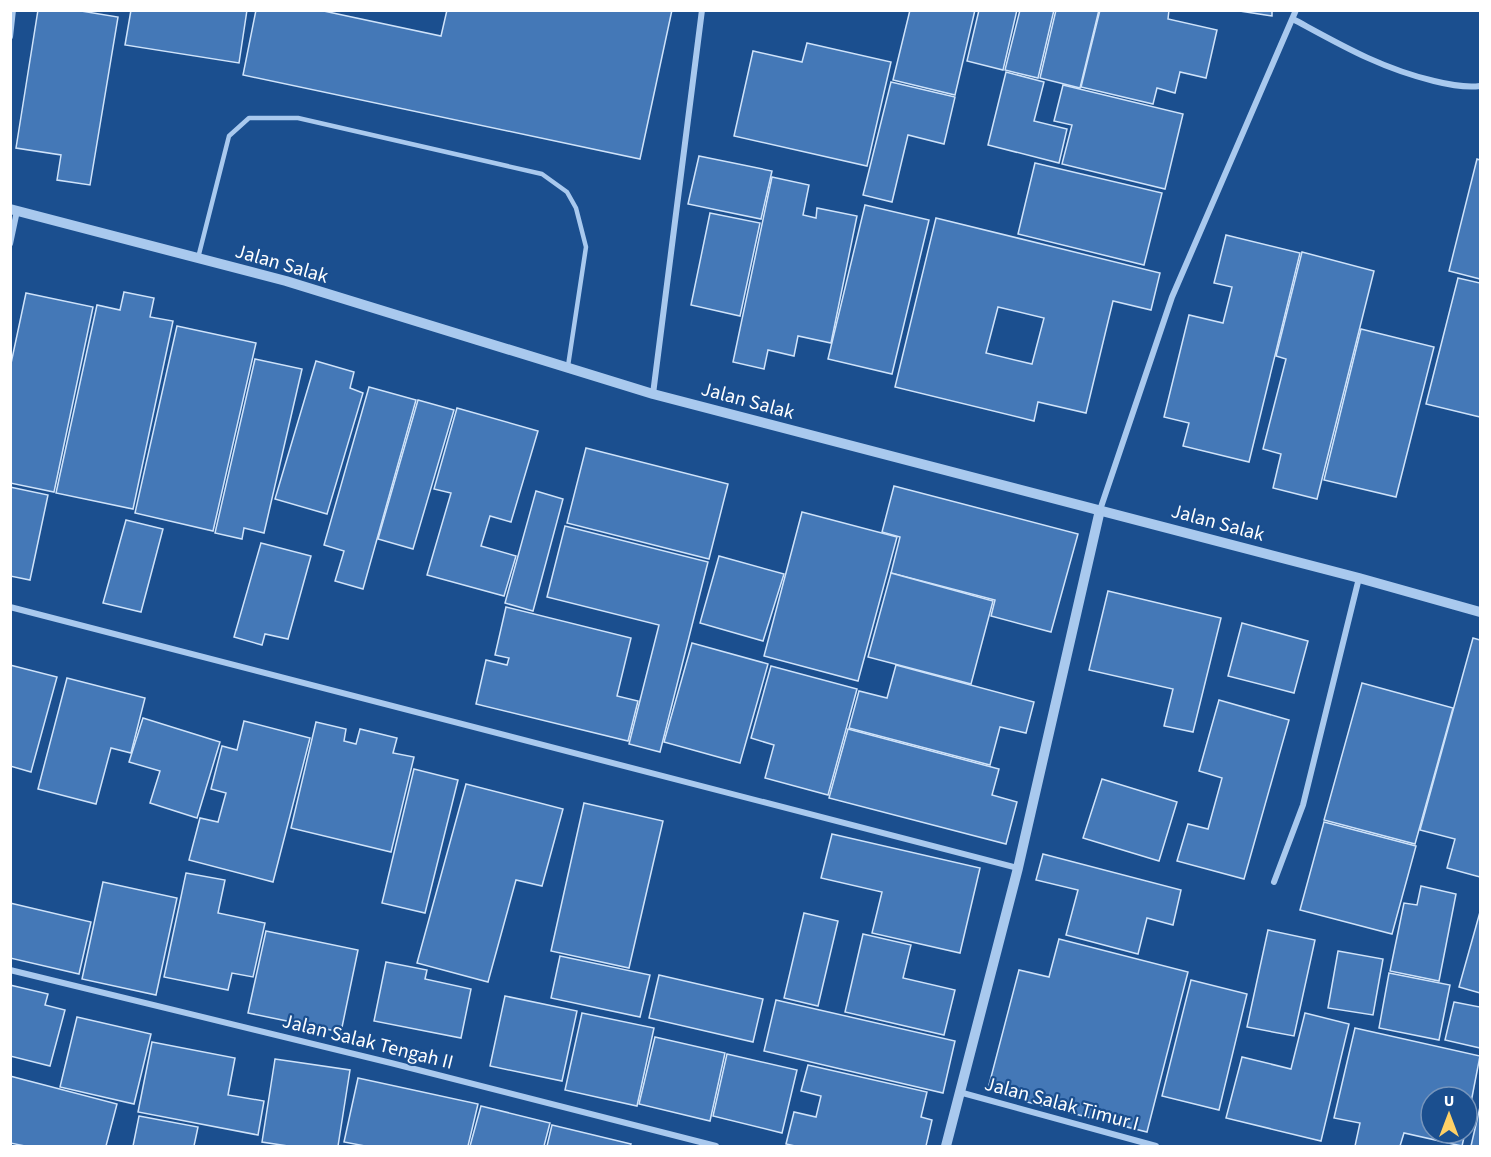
<svg xmlns="http://www.w3.org/2000/svg" width="1491" height="1157" font-family="'Source Sans 3',sans-serif">
	<rect width="100%" height="100%" fill="#1b4f8f"/>
	<g fill="#4478b7" stroke="#cfe3fa" stroke-width="1.5" fill-rule="evenodd">
		<path d="M38,10h37l43,7 -28,168 -33,-5 4,-25 -45,-7z"/>
		<path d="M131,10h116l-8,53 -114,-18z"/>
		<path d="M256,10h63l122,26 6,-26h225l-32,149 -397,-84z"/>
		<path d="M910,10h65l-20,85 -62,-15z"/>
		<path d="M979,10h38l-14,60 -36,-9z"/>
		<path d="M1020,10h34l-16,68 -33,-8z"/>
		<path d="M1056,10h43l-19,78 -40,-10z"/>
		<path d="M1100,10h69l-1,9 49,11 -11,48 -26,-6 -5,21 -18,-5 -4,16 -72,-17z"/>
		<path d="M1233,10h39v6z"/>
		<path d="M807,43l84,19 -24,104 -133,-30 19,-85 49,11z"/>
		<path d="M1006,72l38,10 -10,39 33,8 -8,34 -71,-18z"/>
		<path d="M891,82l64,15 -11,47 -36,-9 -16,67 -29,-7z"/>
		<path d="M1063,85l120,29 -18,75 -103,-25 10,-39 -18,-4z"/>
		<path d="M699,156l73,15 -11,48 -73,-15z"/>
		<path d="M1477,159l3,1v119l-31,-8z"/>
		<path d="M1035,163l127,30 -18,72 -126,-31z"/>
		<path d="M772,177l37,8 -6,30 13,3 1,-10 40,8 -26,127 -33,-7 -4,20 -26,-6 -4,19 -31,-7z"/>
		<path d="M865,205l64,15 -37,154 -64,-15z"/>
		<path d="M710,213l50,10 -20,93 -49,-11z"/>
		<path d="M936,218l224,55 -9,37 -38,-9 -27,112 -48,-11 -4,19 -139,-34zM998,307l46,11 -12,46 -46,-11z"/>
		<path d="M1226,235l74,18 -51,209 -66,-16 6,-23 -25,-6 25,-102 34,8 9,-36 -18,-4z"/>
		<path d="M1302,252l72,19 -57,228 -44,-11 8,-34 -18,-5 23,-90 -10,-3z"/>
		<path d="M1458,278l22,5v134l-54,-13z"/>
		<path d="M124,292l30,6 -4,19 23,4 -40,188 -77,-16 41,-188 23,5z"/>
		<path d="M26,293l67,14 -39,185 -44,-9v-115z"/>
		<path d="M177,326l79,17 -43,188 -78,-18z"/>
		<path d="M1361,329l73,18 -38,150 -72,-17z"/>
		<path d="M255,359l47,10 -38,164 -20,-5 -2,11 -27,-6z"/>
		<path d="M316,361l38,11 -4,16 13,5 -36,121 -52,-15z"/>
		<path d="M369,387l47,13 -53,189 -28,-8 9,-30 -20,-6z"/>
		<path d="M418,400l36,10 -41,139 -35,-10z"/>
		<path d="M457,408l81,23 -27,91 -21,-6 -9,30 35,10 -12,40 -77,-21 24,-82 -17,-4z"/>
		<path d="M586,448l142,36 -19,75 -142,-36z"/>
		<path d="M894,486l184,48 -27,98 -60,-16 4,-16 -104,-27 9,-36 -18,-5z"/>
		<path d="M10,487l38,8 -18,85 -20,-4z"/>
		<path d="M536,491l27,8 -30,112 -28,-8z"/>
		<path d="M802,512l95,25 -39,144 -94,-25z"/>
		<path d="M126,520l37,9 -22,83 -38,-9z"/>
		<path d="M565,526l143,36 -48,190 -31,-8 30,-119 -112,-28z"/>
		<path d="M261,543l50,13 -23,83 -23,-5 -3,11 -28,-8z"/>
		<path d="M719,556l65,18 -21,67 -63,-18z"/>
		<path d="M891,573l102,28 -22,83 -103,-27z"/>
		<path d="M1108,591l113,27 -28,114 -29,-6 9,-37 -84,-19z"/>
		<path d="M506,607l125,31 -14,58 21,5 -10,40 -152,-37 10,-44 21,5 2,-7 -14,-3z"/>
		<path d="M1242,623l66,18 -14,52 -66,-17z"/>
		<path d="M1473,638l7,2v237l-33,-9 8,-29 -35,-9z"/>
		<path d="M692,643l76,21 -28,99 -76,-21z"/>
		<path d="M10,665l47,12 -26,95 -21,-6z"/>
		<path d="M896,665l138,37 -8,31 -26,-6 -10,38 -141,-37 10,-37 28,7z"/>
		<path d="M771,666l86,23 -29,106 -63,-17 9,-33 -23,-7z"/>
		<path d="M67,678l78,20 -14,55 -20,-5 -15,56 -58,-15z"/>
		<path d="M1362,683l91,25 -38,136 -91,-24z"/>
		<path d="M1219,700l70,20 -45,159 -67,-18 11,-37 20,5 14,-51 -23,-7z"/>
		<path d="M143,718l77,24 -23,76 -47,-15 10,-32 -31,-9z"/>
		<path d="M244,721l66,17 -37,144 -84,-22 11,-42 18,4 8,-29 -15,-4 11,-43 15,4z"/>
		<path d="M316,722l30,7 -2,12 12,3 4,-15 37,9 -4,15 21,4 -23,95 -100,-24z"/>
		<path d="M848,729l151,40 -7,26 25,7 -11,42 -177,-46z"/>
		<path d="M414,769l44,11 -33,133 -43,-10z"/>
		<path d="M1102,779l75,23 -18,59 -76,-23z"/>
		<path d="M466,784l97,25 -21,77 -26,-6 -28,102 -71,-19z"/>
		<path d="M584,803l79,18 -34,147 -78,-17z"/>
		<path d="M1324,822l92,24 -24,88 -92,-24z"/>
		<path d="M832,834l148,34 -20,85 -88,-20 10,-41 -61,-14z"/>
		<path d="M1043,854l138,36 -8,35 -26,-7 -9,36 -72,-19 12,-45 -42,-10z"/>
		<path d="M186,873l39,7 -7,33 47,10 -12,54 -21,-4 -4,17 -64,-13z"/>
		<path d="M103,882l74,16 -21,97 -74,-16z"/>
		<path d="M1421,886l35,8 -17,87 -49,-10 14,-68 13,2z"/>
		<path d="M10,903l81,19 -12,52 -69,-16z"/>
		<path d="M1480,912v81l-21,-6z"/>
		<path d="M804,913l34,8 -20,85 -34,-8z"/>
		<path d="M1268,930l47,10 -21,96 -47,-9z"/>
		<path d="M266,931l92,19 -17,82 -93,-19z"/>
		<path d="M863,934l48,11 -8,33 52,12 -11,45 -99,-23z"/>
		<path d="M1059,939l129,33 -41,160 -120,-30 2,-7 -40,-10 30,-115 30,7z"/>
		<path d="M1338,951l45,8 -10,56 -45,-7z"/>
		<path d="M560,956l90,19 -10,42 -89,-19z"/>
		<path d="M386,962l41,8 -2,9 46,10 -10,49 -87,-17z"/>
		<path d="M1389,973l61,12 -11,55 -60,-12z"/>
		<path d="M659,975l104,24 -10,43 -104,-24z"/>
		<path d="M1191,980l56,14 -28,116 -57,-14z"/>
		<path d="M10,985l38,9 -3,11 20,5 -15,56 -40,-10z"/>
		<path d="M505,996l72,15 -15,70 -72,-15z"/>
		<path d="M776,1000l179,41 -12,52 -179,-42z"/>
		<path d="M1454,1002l26,5v41l-35,-8z"/>
		<path d="M582,1013l72,15 -17,78 -72,-16z"/>
		<path d="M1305,1013l44,11 -28,117 -95,-23 16,-61 49,12z"/>
		<path d="M77,1017l74,17 -17,70 -74,-17z"/>
		<path d="M1355,1028l125,28 -13,67v-26h-36v36h34l-3,13 -58,-13 -4,13h-45l5,-23 -26,-5z"/>
		<path d="M655,1037l70,16 -15,68 -71,-17z"/>
		<path d="M152,1042l83,16 -7,37 36,6 -6,34 -120,-23z"/>
		<path d="M727,1054l70,16 -15,63 -69,-17z"/>
		<path d="M275,1059l75,11 -12,76h-50l-26,-4z"/>
		<path d="M808,1065l119,27 -6,25 11,3 -6,26h-131l-9,-2 8,-32 22,5 5,-21 -20,-5z"/>
		<path d="M10,1076l107,28 -11,42h-81l-15,-3z"/>
		<path d="M358,1078l120,26 -10,42h-103l-21,-4z"/>
		<path d="M481,1106l69,17 -6,23h-74z"/>
		<path d="M1480,1107v39h-9z"/>
		<path d="M139,1116l59,11 -4,19h-61z"/>
		<path d="M552,1125l79,19 -1,2h-83z"/>
	</g>
	<g fill="none" stroke-linecap="round" stroke-linejoin="round">
		<path stroke="#a9c9ee" stroke-width="4.5" d="M198,258l31,-122 20,-18h49l244,56 25,18 9,16 10,39 -18,119"/>
		<g stroke="#a9c9ee" stroke-width="6">
			<path d="M1293,19c48,26 87,49 141,62 16,4 31,7 46,5"/>
			<path d="M10,37l3,-27"/>
			<path d="M10,244l7,-33"/>
			<path d="M653,394l49,-384"/>
			<path d="M1100,510l72,-213 124,-287"/>
			<path d="M10,607l1008,261"/>
			<path d="M1274,882l29,-77 56,-227"/>
			<path d="M10,970l381,93 325,83"/>
			<path d="M959,1092l197,54"/>
		</g>
		<g stroke="#a9c9ee" stroke-width="10">
			<path d="M10,209l276,72 367,113 706,184 121,34"/>
			<path d="M946,1146l72,-278 82,-358"/>
		</g>
	</g>
	<g text-anchor="middle" stroke-width="4.5" stroke-linejoin="round" paint-order="stroke">
		<g font-size="20" fill="#fff" stroke="#1b4f8f">
			<text transform="translate(282 263) rotate(16)" y="7">Jalan Salak</text>
			<text transform="translate(748 400) rotate(15)" y="7">Jalan Salak</text>
			<text transform="translate(1218 522) rotate(15)" y="7">Jalan Salak</text>
			<text transform="translate(368 1041) rotate(14)" y="7">Jalan Salak Tengah II</text>
			<text transform="translate(1062 1103) rotate(15)" y="7">Jalan Salak Timur I</text>
		</g>
	</g>
	<rect width="1491" height="1157" fill="none" stroke="#ffffff" stroke-width="24"/>
	<g transform="translate(1449 1115)"><circle r="28" fill="#1b4f8f" stroke="#7695bc" stroke-width="1.5"/>
	<path d="M0-4.5L10 22L0 15L-10 22Z" fill="#ffd166"/>
	<text y="-9" font-size="16" font-weight="bold" text-anchor="middle" fill="#ffffff">U</text>
	</g>
</svg>
